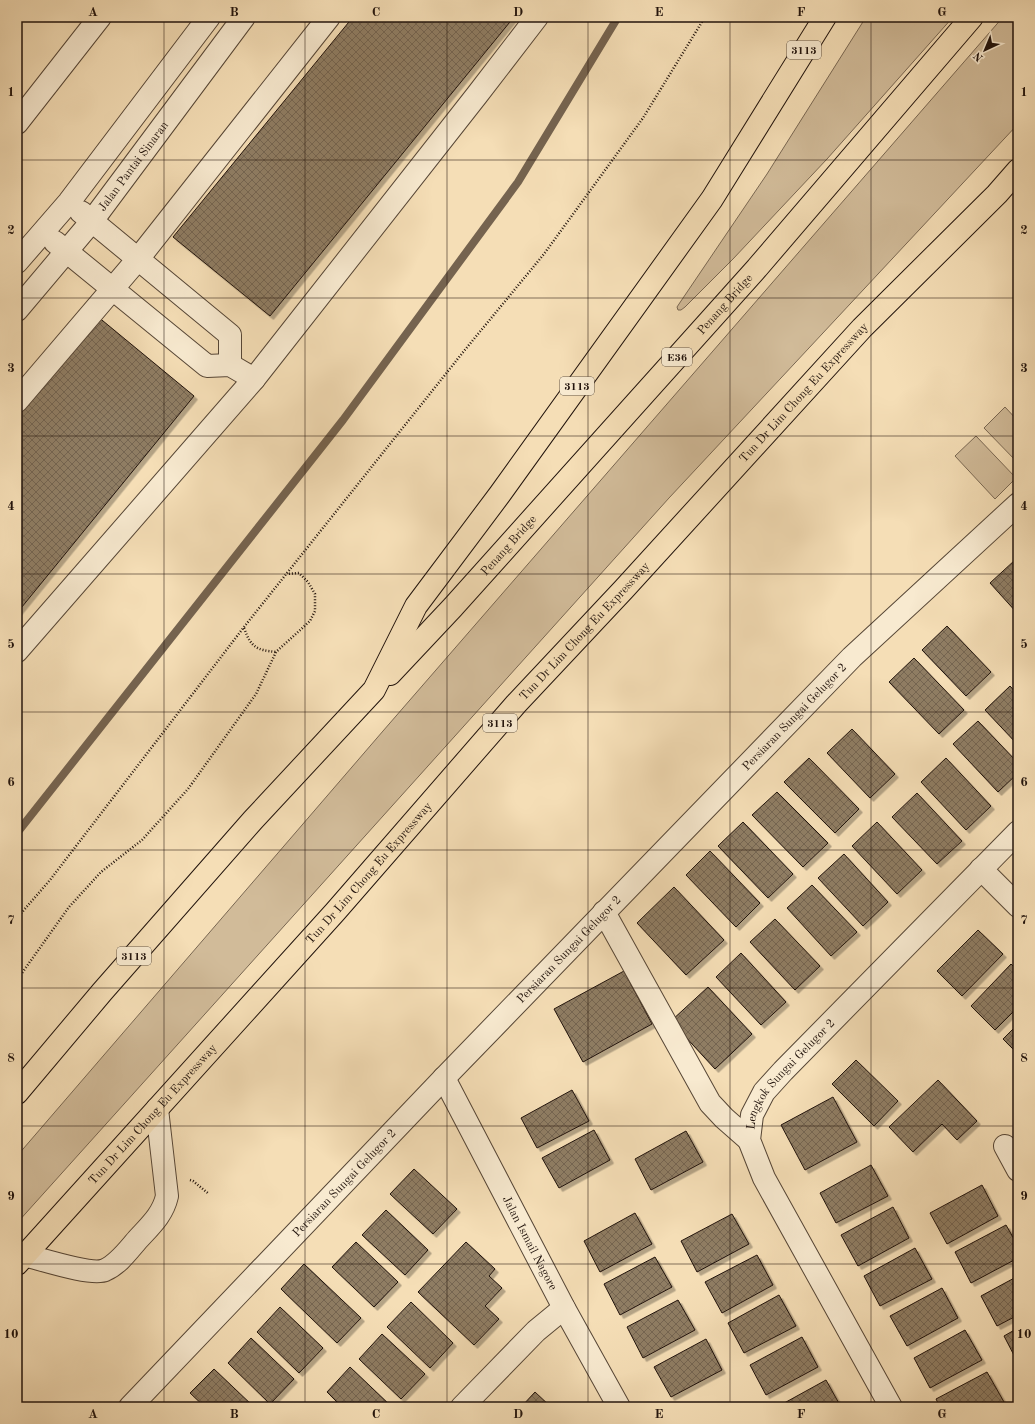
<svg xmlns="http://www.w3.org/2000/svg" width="1035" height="1424" font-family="'Old Standard TT',serif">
	<defs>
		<pattern id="building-cross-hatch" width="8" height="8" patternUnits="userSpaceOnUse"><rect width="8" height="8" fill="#8f7d64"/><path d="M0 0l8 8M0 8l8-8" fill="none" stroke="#746551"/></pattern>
		<filter id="shadow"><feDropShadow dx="3.5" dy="3.5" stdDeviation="0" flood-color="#0004"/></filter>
	</defs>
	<rect width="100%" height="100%" fill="#f5deb6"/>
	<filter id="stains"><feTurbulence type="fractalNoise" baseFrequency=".005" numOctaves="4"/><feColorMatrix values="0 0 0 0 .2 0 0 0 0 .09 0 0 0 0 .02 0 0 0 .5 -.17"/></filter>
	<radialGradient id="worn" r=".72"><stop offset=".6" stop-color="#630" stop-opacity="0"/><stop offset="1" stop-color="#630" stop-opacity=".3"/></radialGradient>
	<g fill="#d1bb99" stroke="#796752">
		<path d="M866,17h87l-126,142 -94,100 -48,48 -4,3h-3l-1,-3 4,-6 86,-127z"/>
		<path d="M1003,17h15v107l-349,374 -652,725v-67l366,-425z"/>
		<path d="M1005,407l13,14v42l-34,-35z"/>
		<path d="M976,436l40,42 -21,21 -40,-43z"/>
	</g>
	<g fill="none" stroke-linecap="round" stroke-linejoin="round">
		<path stroke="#75634f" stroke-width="8" d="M17,833l326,-413 175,-238 100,-165"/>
	</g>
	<g fill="url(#building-cross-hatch)" stroke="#21130c" filter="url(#shadow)">
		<path d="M353,17h161l-244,299 -97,-79z"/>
		<path d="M97,316l97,80 -177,217v-198z"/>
		<path d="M1015,560l3,3v51l-28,-31z"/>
		<path d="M947,626l44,46 -25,24 -44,-46z"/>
		<path d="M914,658l50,52 -25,24 -50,-52z"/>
		<path d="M1010,686l8,9v50l-33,-35z"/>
		<path d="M978,721l40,42v10l-20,19 -45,-48z"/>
		<path d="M852,729l43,45 -25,24 -43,-45z"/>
		<path d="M809,758l50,51 -24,24 -51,-51z"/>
		<path d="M946,758l45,48 -25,24 -45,-48z"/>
		<path d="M777,792l51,51 -25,24 -51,-52z"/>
		<path d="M917,793l45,48 -25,23 -45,-47z"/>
		<path d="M743,822l50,52 -25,24 -50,-52z"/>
		<path d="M877,822l45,48 -25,24 -45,-48z"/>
		<path d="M710,851l50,52 -24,24 -50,-52z"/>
		<path d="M844,854l44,48 -25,24 -45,-48z"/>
		<path d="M812,885l45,47 -26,24 -44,-48z"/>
		<path d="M674,887l50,53 -38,35 -49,-52z"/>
		<path d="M775,919l45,47 -25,24 -45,-48z"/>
		<path d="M978,930l25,24 -41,42 -25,-25z"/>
		<path d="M741,953l45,49 -25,23 -45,-48z"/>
		<path d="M1011,964l7,7v36l-23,23 -24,-24z"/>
		<path d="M624,971l28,53 -69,38 -29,-53z"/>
		<path d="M708,987l44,47 -37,35 -44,-48z"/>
		<path d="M1018,1024v30l-15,-15z"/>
		<path d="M856,1060l42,41 -24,25 -42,-42z"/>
		<path d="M938,1080l39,41 -20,19 -15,-16 -29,28 -24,-25z"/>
		<path d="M572,1090l17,31 -52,27 -16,-30z"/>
		<path d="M833,1097l24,45 -52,28 -24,-45z"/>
		<path d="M594,1130l16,30 -51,28 -17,-30z"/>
		<path d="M686,1131l17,31 -52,28 -16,-31z"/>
		<path d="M871,1165l17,31 -52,27 -16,-30z"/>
		<path d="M414,1169l43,40 -24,25 -43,-40z"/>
		<path d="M982,1185l16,31 -51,28 -17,-31z"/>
		<path d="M893,1207l16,31 -51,28 -17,-31z"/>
		<path d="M386,1210l42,40 -23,25 -43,-40z"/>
		<path d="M635,1213l17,31 -52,28 -16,-31z"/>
		<path d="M732,1214l17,30 -52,28 -16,-31z"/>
		<path d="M1006,1225l12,21v12l-47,25 -16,-31z"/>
		<path d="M356,1242l42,40 -24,25 -42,-40z"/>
		<path d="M466,1242l29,27 -6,7 13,12 -17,18 14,13 -25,26 -56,-53z"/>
		<path d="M915,1248l17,31 -52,27 -16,-30z"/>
		<path d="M757,1255l16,30 -51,28 -17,-31z"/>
		<path d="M655,1257l17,30 -52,28 -16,-31z"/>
		<path d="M304,1264l57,54 -24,25 -56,-54z"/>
		<path d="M1018,1276v39l-21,11 -16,-30z"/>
		<path d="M942,1288l16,30 -51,28 -17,-30z"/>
		<path d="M779,1295l17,31 -52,27 -16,-30z"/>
		<path d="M678,1300l17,30 -52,28 -16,-31z"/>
		<path d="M411,1302l42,41 -23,25 -43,-41z"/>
		<path d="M280,1307l43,41 -24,25 -42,-41z"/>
		<path d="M1018,1328v35l-14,-27z"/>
		<path d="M965,1330l17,30 -52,28 -16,-30z"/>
		<path d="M382,1334l43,40 -24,25 -42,-40z"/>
		<path d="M802,1337l16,30 -52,28 -16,-30z"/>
		<path d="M251,1338l43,41 -24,25 -42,-41z"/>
		<path d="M706,1339l16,31 -51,27 -17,-30z"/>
		<path d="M350,1367l42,40h-50l-15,-15z"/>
		<path d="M214,1369l40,38h-49l-15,-14z"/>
		<path d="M987,1372l17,30 -9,5h-55l-4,-8z"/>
		<path d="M826,1380l15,27h-64z"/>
		<path d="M535,1392l16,15h-30z"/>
		<path d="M313,1402l5,5h-10z"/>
	</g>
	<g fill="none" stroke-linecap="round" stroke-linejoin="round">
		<g stroke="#564636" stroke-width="24">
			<g id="minor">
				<path d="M17,123l83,-106"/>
				<path d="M81,212l149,123v30"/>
				<path d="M55,242l152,124 23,-1 24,14"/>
				<path d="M17,262l52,-60 140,-185"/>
				<path id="s1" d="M17,310l75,-89 152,-204"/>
				<path d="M17,401l121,-142 191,-242"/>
				<path d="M17,651l237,-272 223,-284 60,-78"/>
				<path d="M981,869l37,37"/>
				<path d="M604,912l106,191 14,15 25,22"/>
				<path id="s2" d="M444,1078l120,230 55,99"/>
				<path d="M1005,1146l13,24"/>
				<path d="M24,1255c17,4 68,21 81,15 14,-6 24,-21 34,-32 12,-13 24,-24 28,-42l-10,-87"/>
				<path id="s3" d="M130,1407l314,-329 408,-421 166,-153"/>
				<path d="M462,1407l74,-76 28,-23"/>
				<path id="s4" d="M891,1407l-127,-229 -15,-38 3,-25 12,-23 19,-21 235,-239"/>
			</g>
		</g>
		<g stroke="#21130c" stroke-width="24">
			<g id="highway">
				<path id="s5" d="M390,674l63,-67 304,-339 215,-251"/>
				<path d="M17,1093l85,-101 151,-172 121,-130 42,-84 84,-112 212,-295 113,-182"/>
				<path id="s6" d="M17,1264l318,-352 181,-208 108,-115 238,-261 135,-134 21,-24"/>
			</g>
		</g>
		<g stroke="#21130c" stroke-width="2.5" stroke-dasharray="1 2" stroke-linecap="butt">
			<path d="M244,628c7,19 12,22 32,24"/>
			<path d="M17,918l33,-38 194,-253 220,-276 80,-97 99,-136 62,-101"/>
			<path d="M17,980l52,-73 32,-35 41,-32 46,-51 68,-95 20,-42 34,-31 5,-10v-17l-7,-12 -9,-9 -12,1"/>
			<path d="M190,1180l3,1 16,13"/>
		</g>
		<use href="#minor" stroke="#f8ead0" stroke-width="22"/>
		<use href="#highway" stroke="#f5deb6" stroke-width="22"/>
	</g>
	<path fill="none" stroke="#21130c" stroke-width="1" stroke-opacity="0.55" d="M164,17v1390M305,17v1390M447,17v1390M588,17v1390M730,17v1390M871,17v1390M17,160h1001M17,298h1001M17,436h1001M17,574h1001M17,712h1001M17,850h1001M17,988h1001M17,1126h1001M17,1264h1001"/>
	<g text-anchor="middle" stroke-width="3" stroke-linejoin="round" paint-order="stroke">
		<g fill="#f8ead0" stroke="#625447" stroke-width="1">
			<rect x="787" y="41" width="34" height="18" rx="3"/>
			<rect x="662" y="348" width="30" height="18" rx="3"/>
			<rect x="560" y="377" width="34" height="18" rx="3"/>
			<rect x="483" y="714" width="34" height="18" rx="3"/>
			<rect x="117" y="947" width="34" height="18" rx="3"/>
		</g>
		<g font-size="11" font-weight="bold" fill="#21130c">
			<text x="804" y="54">3113</text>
			<text x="677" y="361">E36</text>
			<text x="577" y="390">3113</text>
			<text x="500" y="727">3113</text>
			<text x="134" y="960">3113</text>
		</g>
		<g font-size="12" fill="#21130c" stroke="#f8ead0">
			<text dy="4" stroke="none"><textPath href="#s1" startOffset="185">Jalan Pantai Sinaran</textPath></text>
			<text dy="4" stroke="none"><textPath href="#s5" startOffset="499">Penang Bridge</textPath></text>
			<text dy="4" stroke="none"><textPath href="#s6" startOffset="1174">Tun Dr Lim Chong Eu Expressway</textPath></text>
			<text dy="4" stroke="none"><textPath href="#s5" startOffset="175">Penang Bridge</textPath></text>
			<text dy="4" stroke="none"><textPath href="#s6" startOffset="850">Tun Dr Lim Chong Eu Expressway</textPath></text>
			<text dy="4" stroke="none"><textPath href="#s3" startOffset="958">Persiaran Sungai Gelugor 2</textPath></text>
			<text dy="4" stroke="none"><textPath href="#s6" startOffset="526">Tun Dr Lim Chong Eu Expressway</textPath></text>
			<text dy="4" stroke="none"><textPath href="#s3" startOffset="634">Persiaran Sungai Gelugor 2</textPath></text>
			<text dy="4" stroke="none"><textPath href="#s4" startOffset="383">Lengkok Sungai Gelugor 2</textPath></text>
			<text dy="4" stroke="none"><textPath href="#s6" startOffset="202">Tun Dr Lim Chong Eu Expressway</textPath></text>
			<text dy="4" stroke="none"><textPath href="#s3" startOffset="310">Persiaran Sungai Gelugor 2</textPath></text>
			<text dy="4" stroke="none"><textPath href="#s2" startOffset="186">Jalan Ismail Nagore</textPath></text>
		</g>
	</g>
	<rect width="1035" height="1424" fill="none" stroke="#f5deb6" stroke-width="44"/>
	<g transform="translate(985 50) rotate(224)" stroke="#f8ead0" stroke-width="3" paint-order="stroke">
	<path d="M0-3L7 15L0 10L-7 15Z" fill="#21130c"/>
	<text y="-6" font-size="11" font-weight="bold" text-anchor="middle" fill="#21130c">N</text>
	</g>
	<rect x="22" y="22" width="991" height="1380" fill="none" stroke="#21130c" stroke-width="1.5"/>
	<g font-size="13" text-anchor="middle" font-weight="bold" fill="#21130c">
		<text x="93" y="16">A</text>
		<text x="234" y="16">B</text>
		<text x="376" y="16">C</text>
		<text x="518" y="16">D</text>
		<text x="659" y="16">E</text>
		<text x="801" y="16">F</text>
		<text x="942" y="16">G</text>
		<text x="11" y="96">1</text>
		<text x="1024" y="96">1</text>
		<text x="11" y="234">2</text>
		<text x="1024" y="234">2</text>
		<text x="11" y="372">3</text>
		<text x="1024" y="372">3</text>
		<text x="11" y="510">4</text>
		<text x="1024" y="510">4</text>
		<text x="11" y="648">5</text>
		<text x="1024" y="648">5</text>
		<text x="11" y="786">6</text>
		<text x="1024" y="786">6</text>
		<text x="11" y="924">7</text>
		<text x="1024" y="924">7</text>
		<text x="11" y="1062">8</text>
		<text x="1024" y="1062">8</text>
		<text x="11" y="1200">9</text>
		<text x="1024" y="1200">9</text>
		<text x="11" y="1338">10</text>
		<text x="1024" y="1338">10</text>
		<text x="93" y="1418">A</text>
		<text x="234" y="1418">B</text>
		<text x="376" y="1418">C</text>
		<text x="518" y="1418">D</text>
		<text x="659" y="1418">E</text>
		<text x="801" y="1418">F</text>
		<text x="942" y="1418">G</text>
	</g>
	<rect width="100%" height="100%" filter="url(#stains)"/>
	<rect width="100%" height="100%" fill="url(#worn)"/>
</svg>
